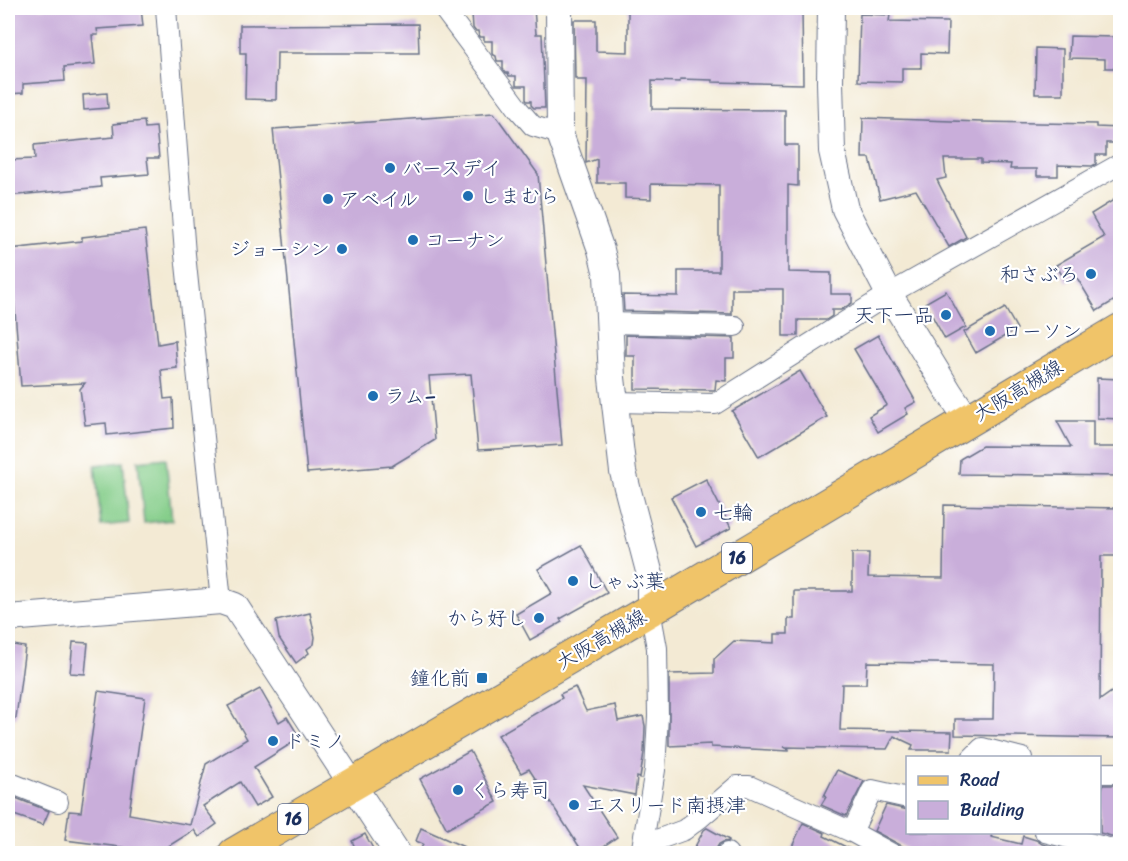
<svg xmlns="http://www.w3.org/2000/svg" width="1128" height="861" font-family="Sriracha,'Klee One',sans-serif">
	<rect width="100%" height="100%" fill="#fff"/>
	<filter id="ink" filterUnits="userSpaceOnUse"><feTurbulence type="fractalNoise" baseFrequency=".0167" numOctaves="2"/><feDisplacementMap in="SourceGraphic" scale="12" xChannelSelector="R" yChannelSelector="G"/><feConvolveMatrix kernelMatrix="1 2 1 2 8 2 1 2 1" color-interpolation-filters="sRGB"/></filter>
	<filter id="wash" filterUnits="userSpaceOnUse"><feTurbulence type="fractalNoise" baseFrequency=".008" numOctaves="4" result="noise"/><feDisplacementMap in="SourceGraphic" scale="24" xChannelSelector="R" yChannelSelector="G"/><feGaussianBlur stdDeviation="1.35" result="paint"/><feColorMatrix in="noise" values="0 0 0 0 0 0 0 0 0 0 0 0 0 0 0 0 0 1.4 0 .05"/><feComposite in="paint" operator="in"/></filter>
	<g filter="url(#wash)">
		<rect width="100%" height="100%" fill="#f3ead4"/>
		<g fill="#84cd89" stroke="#507e74" stroke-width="1.5">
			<path d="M166,458l6,62 -28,3 -6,-62z"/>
			<path d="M123,462l6,61 -28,3 -6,-61z"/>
		</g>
		<g id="blocks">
			<g fill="#c9aeda">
				<path d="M8,8h133l2,18 -46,3 1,6h-6l3,29 -31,3 1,14 -42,3v9l-15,1z"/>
				<path d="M491,8h43l2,26h6l3,74h-11l-3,-3v-4h-4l-1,-2v-13h-10v-10h-7l-1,-3h-2l-3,-4v-8h-6l-1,-5 -4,-2v-13h-8v-4h-5l-1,-6h-3l-2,-3 -1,-14 19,-1z"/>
				<path d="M628,8h174l1,76 -91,-2v-2l-32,-1v3l-28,-1v28l133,1v35h13v41l-10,-1v87l43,1v21h21v9l-11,7h-9v6l-6,4h-28v16h-15v-47h-51v25l-108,-3 -1,-16 55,1v-25h41v-86l-68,-1v15l-26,-1v-15h-28v-24l-11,4 1,-83h-10v-2h-2l-1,-58h22v31l32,1z"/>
				<path d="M860,14l30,1 -1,6 59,1 -1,32 -26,-1v15h-19v14l-44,-1z"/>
				<path d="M418,24l1,29h-142l-1,47 -31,-1 1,-46h-6v-28z"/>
				<path d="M1070,36l43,1v1h7v30h-15v-9l-36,-1z"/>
				<path d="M1036,48l27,1v45h-28z"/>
				<path d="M107,93l1,15 -24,2 -1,-15z"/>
				<path d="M494,113l44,61 24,271 -84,5 -7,-76 -42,2 6,64 -43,26 -85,7 -34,-344z"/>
				<path d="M863,118l118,4 115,2v3l24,1v15h-14v12h-10v9l-4,2 -34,-1v11h-21v-7h-27l1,-5 -30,-1v-4h-37l2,19 -9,2 29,57 -17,10 -33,-57 -36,9 -10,-41h-8z"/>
				<path d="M144,121l1,7 11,-1 3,31h-12l2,16 -49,4 1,9 -93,9v-36l27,-1 -1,-14 80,-8 -1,-13z"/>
				<path d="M1120,196v101l-23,14 -21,-35 -10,6 -10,-17 48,-28 -13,-23z"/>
				<path d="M145,230l13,114 17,-3 2,27 -16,2 3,29 9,-1 1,30 -67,7 -1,-12 -21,2 -5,-36 5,-6 -64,3 -11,-137 72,-8v-4z"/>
				<path d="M946,291l20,36 -21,12 -20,-36z"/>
				<path d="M1005,308l12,21 -41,24 -12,-21z"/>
				<path d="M626,335l108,3v20h-8v23l-10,-1 -1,10 -80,-1v-33h-9z"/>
				<path d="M878,335l38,67 -11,6 3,6 -30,18 -9,-16 18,-11 -33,-56z"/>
				<path d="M800,371l27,46 -68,40 -27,-46z"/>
				<path d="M1097,378l23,1v40l-23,-1z"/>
				<path d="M1057,421h36v26h27v29l-161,-2 1,-15 22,-13 89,1z"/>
				<path d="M706,479l25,49 -35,18 -25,-49z"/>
				<path d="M944,505l176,3v48h-19l-1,144 20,-14v52l-165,-3v-16h38l1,-55 -127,-2 -1,22h-24l-2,46 112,2 -1,18h-40l2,-5 -19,-9 -7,13 -104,-2 6,2v2l-78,-4v-3l-42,2v-72l45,-1v-14l20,-18 41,2v-9h13v-15h6v-28h58v-38h17l-1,24 75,1z"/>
				<path d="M581,545l26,48 -47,26 2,3 -32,18 -14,-26 36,-21 -14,-24z"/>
				<path d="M310,613l5,24 -1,7 -7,5 2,4 -13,10 -17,-25 -3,-17z"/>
				<path d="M73,642l15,1 -3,31 -15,-1z"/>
				<path d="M8,644l17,3 -9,71 -8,-1z"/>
				<path d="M575,687l11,24 29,-6 3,16 25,-5 2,10 -1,26 -4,26 -3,-1 -2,18 -52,-10 34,52 -25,17h-8l-55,-85 -8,4 -23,-38 64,-37 -2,-4z"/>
				<path d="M260,689l19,33 8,-5 13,21 -46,29 18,30 -17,10 -15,-25 -37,24 14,18 -18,13 -5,-7 -38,24h-24l-4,-6 -63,-8 4,-29 12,1 17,-121 47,7 -16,116 61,11 16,-61 41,-25 -19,-33z"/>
				<path d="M470,751l27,51 -50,27 -27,-50z"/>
				<path d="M837,770l27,11 -18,35 -25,-11 5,-8 -2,-1z"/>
				<path d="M1103,785h17v44l-1,9 -19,-5v-36z"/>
				<path d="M8,795l41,16 -6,14 -35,-12z"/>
				<path d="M886,805l22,5v22h84l-1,5 30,7 2,-8 13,4 6,4 28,7v3h-153l-43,-23z"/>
				<path d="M803,823l22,10 -1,3 36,18h-61l-8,-5z"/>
				<path d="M421,828l59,26h-61l4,-10 -7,-3z"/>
				<path d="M707,828l22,12v1l-6,1 -4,2 -3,5 -1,5h-24l13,-24z"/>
				<path d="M365,834l11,20h-18l-6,-13z"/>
			</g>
		</g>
	</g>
	<g filter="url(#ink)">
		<use href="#blocks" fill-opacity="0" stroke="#677087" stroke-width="1.5"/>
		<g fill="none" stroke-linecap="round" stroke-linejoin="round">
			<g stroke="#677087" stroke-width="22">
				<g id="minor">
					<path d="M166,8l19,246 36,347"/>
					<path d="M443,8l76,102 14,16 27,8"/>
					<path d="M609,323l126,3"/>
					<path d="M615,402l100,2 174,-110 231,-130"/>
					<path d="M972,758l10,-10 40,10"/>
					<path d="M1100,773h20"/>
					<path d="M8,782l50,20"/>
					<path d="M852,832l20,-42 36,8"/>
					<path d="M1045,832l75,19"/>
					<path d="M643,845l41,-15 17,-13 36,-31h12l103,46 40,22"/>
					<path d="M727,853l1,1"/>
					<path d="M641,854l14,-84 3,-54 -1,-68 -7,-38"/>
				</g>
			</g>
			<g stroke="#677087" stroke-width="28">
				<g id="tertiary">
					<path d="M559,8l1,126 41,116 6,25 5,103 11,94 27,103v35"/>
					<path d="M831,8l-1,74 2,69 13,58 44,85 60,98 19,28"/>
					<path d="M8,618l213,-17 14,5 163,248"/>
				</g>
			</g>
			<g stroke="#677087" stroke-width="34">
				<path id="primary" d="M234,854l416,-244 470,-280"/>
			</g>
			<use href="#minor" stroke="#fff" stroke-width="20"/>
			<use href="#tertiary" stroke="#fff" stroke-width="26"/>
			<use href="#primary" stroke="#f0c469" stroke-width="32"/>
		</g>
	</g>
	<g fill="#1f6fb2" stroke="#fff" stroke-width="2">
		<circle cx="390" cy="168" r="6"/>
		<circle cx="468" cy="196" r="6"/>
		<circle cx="328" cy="199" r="6"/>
		<circle cx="413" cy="240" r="6"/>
		<circle cx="342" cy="249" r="6"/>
		<circle cx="1091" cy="274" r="6"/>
		<circle cx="946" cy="315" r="6"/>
		<circle cx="990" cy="331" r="6"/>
		<circle cx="373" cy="396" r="6"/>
		<circle cx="701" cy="512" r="6"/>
		<circle cx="573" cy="581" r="6"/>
		<circle cx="539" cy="618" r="6"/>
		<rect x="476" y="672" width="12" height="12" rx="3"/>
		<circle cx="273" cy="741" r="6"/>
		<circle cx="458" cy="790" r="6"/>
		<circle cx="574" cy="805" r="6"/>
	</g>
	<g text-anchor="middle" stroke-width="4.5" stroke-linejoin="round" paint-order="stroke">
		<g fill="#fff" stroke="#5f6d8e" stroke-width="1.5">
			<rect x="722" y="543" width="30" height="30" rx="4.5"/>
			<rect x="278" y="804" width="30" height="30" rx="4.5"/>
		</g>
		<g font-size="18" font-weight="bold" fill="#1b2f5e">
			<text x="737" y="564">16</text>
			<text x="293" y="825">16</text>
		</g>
		<g font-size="20" fill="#1b2f5e" stroke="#fff" text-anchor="start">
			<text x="402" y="175">バースデイ</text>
			<text x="480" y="203">しまむら</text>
			<text x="340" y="206">アベイル</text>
			<text x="425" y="247">コーナン</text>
			<text x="330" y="256" text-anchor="end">ジョーシン</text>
			<text x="1079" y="281" text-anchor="end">和さぶろ</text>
			<text x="934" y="322" text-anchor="end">天下一品</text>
			<text x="1002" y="338">ローソン</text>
			<text x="385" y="403">ラム−</text>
			<text x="713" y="519">七輪</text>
			<text x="585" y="588">しゃぶ葉</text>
			<text x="527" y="625" text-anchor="end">から好し</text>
			<text x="470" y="685" text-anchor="end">鐘化前</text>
			<text x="285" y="748">ドミノ</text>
			<text x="470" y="797">くら寿司</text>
			<text x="586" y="812">エスリード南摂津</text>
		</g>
		<g font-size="20" fill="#1b2f5e" stroke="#fff">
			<text transform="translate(1018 390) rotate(-31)" y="7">大阪高槻線</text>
			<text transform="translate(601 639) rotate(-30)" y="7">大阪高槻線</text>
		</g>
	</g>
	<rect width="1128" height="861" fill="none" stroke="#fff" stroke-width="30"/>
	<rect x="906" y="756" width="195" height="78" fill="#ffffff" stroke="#a4acbf" stroke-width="1.5"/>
	<rect x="918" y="776" width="30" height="9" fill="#f0c469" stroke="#a4acbf" stroke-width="1.5"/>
	<text x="960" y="786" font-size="18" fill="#1b2f5e">Road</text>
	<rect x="918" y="801" width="30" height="18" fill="#c9aeda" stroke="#a4acbf" stroke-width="1.5"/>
	<text x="960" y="816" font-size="18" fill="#1b2f5e">Building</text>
</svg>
